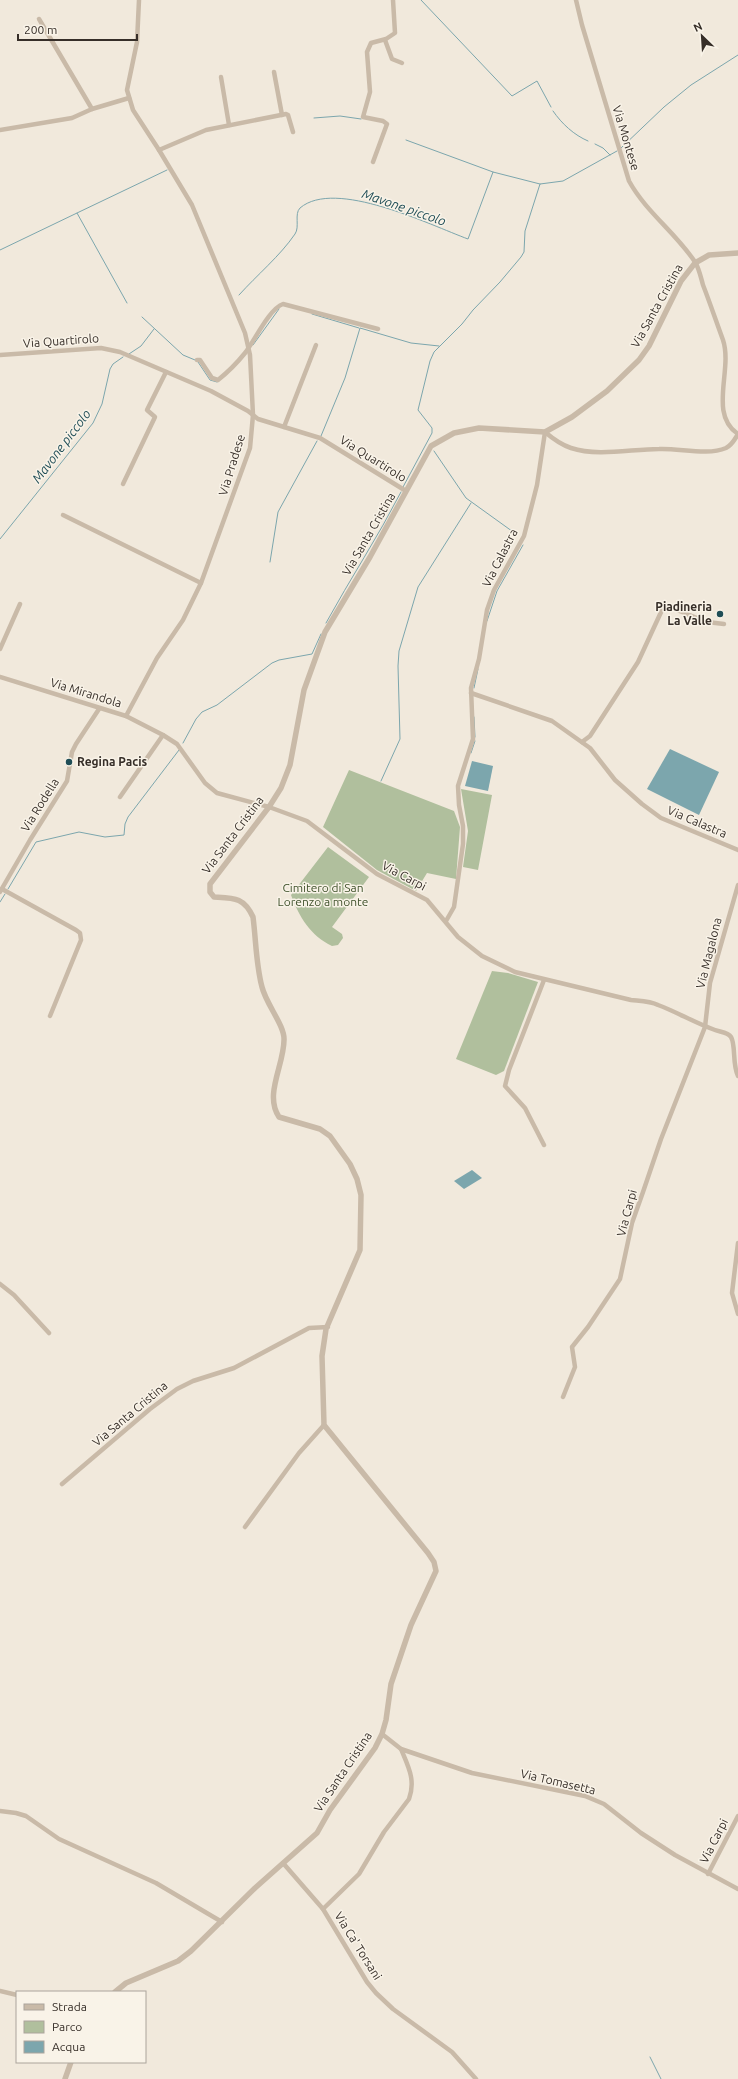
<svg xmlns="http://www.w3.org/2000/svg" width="738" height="2079" font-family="Ubuntu,sans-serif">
	<rect width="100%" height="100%" fill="#f1e9dc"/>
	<g fill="#b0bf9d">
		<path d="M349,770l105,41 6,16 -4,52 -29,-6 -11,18 -39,-21 -54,-43z"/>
		<path d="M461,789l31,6 -14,75 -15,-3 5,-36z"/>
		<path d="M328,847l41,30 -37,50 10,7 1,4 -5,7 -6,1c-21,-10 -33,-29 -41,-51z"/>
		<path d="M492,971l16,2 30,9 -34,89 -8,4 -40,-16z"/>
	</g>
	<g fill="#7ca6ad">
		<path d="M670,749l49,23 -20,43 -52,-26z"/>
		<path d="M472,761l21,5 -5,25 -23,-5z"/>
		<path d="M472,1170l10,8 -18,11 -10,-8z"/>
	</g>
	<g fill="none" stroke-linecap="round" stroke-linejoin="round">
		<g stroke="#7ca6ad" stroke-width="1">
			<path d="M421,0l91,96 25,-15 14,26"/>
			<path d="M553,111c9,13 21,24 35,30"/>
			<path d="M314,118l26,-2 21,3"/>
			<path d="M406,140l87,32"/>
			<path d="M595,144l8,4 7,7"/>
			<path d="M621,148l43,-41 27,-22 47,-30"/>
			<path d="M77,213l90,-43"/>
			<path d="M0,250l77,-37 50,90"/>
			<path d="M239,295c18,-20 41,-39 56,-61 5,-7 -1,-20 5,-26 35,-30 130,17 168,31l25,-67 47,12"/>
			<path d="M312,314l47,14"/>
			<path d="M142,317l41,38 12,5"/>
			<path d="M253,345l26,-36"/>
			<path d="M129,354l12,-8 13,-17"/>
			<path d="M198,362l12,18 7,2"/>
			<path d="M321,436l24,-58 15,-50 51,15 28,3"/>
			<path d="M434,451l32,47 50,36"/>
			<path d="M403,487l29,-54v-5l-14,-18 12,-49 4,-9 28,-28 11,-14 27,-28 21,-25 3,-5 1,-21 15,-47 23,-3 54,-30"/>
			<path d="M0,539l93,-116 9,-19 8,-35 3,-5 10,-7"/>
			<path d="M270,562l8,-50 39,-71"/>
			<path d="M487,621l10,-30 26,-46"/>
			<path d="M326,623c24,-44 52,-86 75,-131"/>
			<path d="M474,688l4,-19"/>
			<path d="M474,717l1,20"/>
			<path d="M183,743l13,-24 6,-7 15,-7 55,-42 7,-3 33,-6 9,-20"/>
			<path d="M471,753l4,-12"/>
			<path d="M381,781l19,-42 -2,-73 1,-15 19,-64 53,-84"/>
			<path d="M8,889l28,-47 43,-10 26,5 19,-2 1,-11 3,-7 51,-67"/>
			<path d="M0,902l5,-8"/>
			<path d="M650,2057l11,22"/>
		</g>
		<g stroke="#c9baa8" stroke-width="4.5">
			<path d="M576,0l6,25 47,156c17,31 47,52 66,81 4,6 6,16 8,23 7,18 13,36 20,55 10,30 -15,74 15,94"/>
			<path d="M39,19l53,90"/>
			<path d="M385,40l7,19 10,4"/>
			<path d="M274,72l8,43"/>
			<path d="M221,77l8,48"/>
			<path d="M0,130l72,-12 20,-9 37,-11"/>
			<path d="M159,150l47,-20 80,-16 2,1 5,17"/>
			<path d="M373,162l14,-38 -4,-3 -20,-4 7,-25 -3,-40 4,-9 15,-4 9,-6 -2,-33"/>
			<path d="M0,355l101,-7 19,4 91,39 37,20 10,8 62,19 86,53"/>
			<path d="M197,360h3l12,18 6,2c10,-8 19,-17 27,-27 10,-13 24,-44 38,-49l95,25"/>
			<path d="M284,427l32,-82"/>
			<path d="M545,432c7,6 17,13 26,16 27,9 60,1 88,1 21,-1 48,7 67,-1 6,-3 9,-9 12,-14"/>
			<path d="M123,484l32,-67 -8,-7 19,-38"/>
			<path d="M63,515l138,68"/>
			<path d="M0,649l20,-45"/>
			<path d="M0,677l126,39 37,19 14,9 28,39 12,10 52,14 38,14 70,53 50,26 31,37 24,19 33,16 116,28c9,1 19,1 27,5 19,7 37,18 57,25 5,2 13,2 16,7 5,8 1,27 7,39"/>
			<path d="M471,693l81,28 38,27 25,32 27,24 19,14 77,32"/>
			<path d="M126,716l31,-58 26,-38 18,-37 49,-135 3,-33 -3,-60 -5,-22 -53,-128 -33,-55 -26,-40 -6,-20 10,-48 2,-42"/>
			<path d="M582,742l8,-6 48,-74 24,-52 5,-4 40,16 17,2"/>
			<path d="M120,797l43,-62"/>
			<path d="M2,889l74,41 4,3 1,7 -31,76"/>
			<path d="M0,892l30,-52 37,-59 5,-29 4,-8 23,-35"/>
			<path d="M446,921l8,-14 9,-63v-18l-4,-21 -1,-19 15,-47 -2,-51 8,-29 8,-49 7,-20 30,-54 13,-51 8,-53"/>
			<path d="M544,1145l-19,-37 -20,-22 4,-16 35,-90"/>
			<path d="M738,1243l-6,50 6,21"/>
			<path d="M0,1284l14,11 35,38"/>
			<path d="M563,1397l12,-30 -3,-20 16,-20 32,-48 12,-56 11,-31 18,-53 44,-112 5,-44 28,-98"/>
			<path d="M62,1484l88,-75 27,-20 16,-8 41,-13 75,-40 19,-1"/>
			<path d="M245,1527l54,-74 25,-28"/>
			<path d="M382,1734l19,15 71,24 113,23 19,8 37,29 34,22 63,34"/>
			<path d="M0,1811l16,2 10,3 33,23 97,44 66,39"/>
			<path d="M283,1863l40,46 44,73 9,11 17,16 59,43 24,27"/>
			<path d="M708,1874l30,-58"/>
			<path d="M323,1909l36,-35 25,-42 25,-33c7,-19 -1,-33 -8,-50"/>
			<path d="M0,1991l17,4"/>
		</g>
		<g stroke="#c9baa8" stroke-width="5.5">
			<path d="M115,1992l11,-9 52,-22 13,-10 64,-63 62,-55 13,-23 45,-62 7,-14 4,-14 5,-36 20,-59 25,-54 -2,-9 -6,-9 -104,-128 -2,-69 4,-27 34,-79 1,-55 -4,-16 -7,-15 -20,-28 -10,-7 -41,-12c-15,-22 5,-52 5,-77 1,-14 -18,-36 -22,-53 -6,-22 -6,-47 -9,-70 -9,-20 -19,-19 -39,-20l-4,-5v-8l59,-77 12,-19 9,-23 14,-75 21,-58 45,-75 61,-111 23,-13 25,-5 66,4 27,-15 35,-26 32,-31 10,-14 32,-65 14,-18 14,-8 29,-2"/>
			<path d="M65,2079l6,-17"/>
		</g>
	</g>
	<g fill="#1f4d56" stroke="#f9f3e8" stroke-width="1.5">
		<circle cx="720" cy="614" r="4"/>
		<circle cx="69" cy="762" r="4"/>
	</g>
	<g text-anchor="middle" stroke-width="3" stroke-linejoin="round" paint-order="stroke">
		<g font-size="12" fill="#362e28" stroke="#f9f3e8">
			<text transform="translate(626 138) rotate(73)" y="4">Via Montese</text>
			<text transform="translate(657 306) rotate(-61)" y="4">Via Santa Cristina</text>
			<text transform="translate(61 341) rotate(-4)" y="4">Via Quartirolo</text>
			<text transform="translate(373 459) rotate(32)" y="4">Via Quartirolo</text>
			<text transform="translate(232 465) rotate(-73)" y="4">Via Pradese</text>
			<text transform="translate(369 534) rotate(-60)" y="4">Via Santa Cristina</text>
			<text transform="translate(500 558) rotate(-63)" y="4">Via Calastra</text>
			<text transform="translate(86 693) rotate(17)" y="4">Via Mirandola</text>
			<text transform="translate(40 805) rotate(-58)" y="4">Via Rodella</text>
			<text transform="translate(697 822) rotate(23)" y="4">Via Calastra</text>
			<text transform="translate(233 835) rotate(-53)" y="4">Via Santa Cristina</text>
			<text transform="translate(404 876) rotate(28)" y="4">Via Carpi</text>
			<text transform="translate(709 953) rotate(-76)" y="4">Via Magalona</text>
			<text transform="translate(627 1213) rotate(-75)" y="4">Via Carpi</text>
			<text transform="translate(130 1414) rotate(-40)" y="4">Via Santa Cristina</text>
			<text transform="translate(343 1772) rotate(-56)" y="4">Via Santa Cristina</text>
			<text transform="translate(558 1782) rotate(13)" y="4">Via Tomasetta</text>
			<text transform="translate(714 1841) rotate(-63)" y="4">Via Carpi</text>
			<text transform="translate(358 1946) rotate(58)" y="4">Via Ca' Torsani</text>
		</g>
		<g font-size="12" font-weight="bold" fill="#362e28" stroke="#f9f3e8" text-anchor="end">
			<text x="712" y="611">Piadineria<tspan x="712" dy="14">La Valle</tspan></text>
			<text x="77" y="766" text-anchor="start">Regina Pacis</text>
		</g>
		<g font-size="12" fill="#41532d" stroke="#f9f3e8">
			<text x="323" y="892">Cimitero di San<tspan x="323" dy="14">Lorenzo a monte</tspan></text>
		</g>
		<g font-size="13" font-style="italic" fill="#1f4d56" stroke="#f9f3e8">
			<text transform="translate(404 207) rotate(19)" y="5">Mavone piccolo</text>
			<text transform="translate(61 446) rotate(-53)" y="5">Mavone piccolo</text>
		</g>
	</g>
	<rect x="16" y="1991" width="130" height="72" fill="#f9f3e8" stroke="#aba49b"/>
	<rect x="24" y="2004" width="20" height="6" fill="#c9baa8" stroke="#aba49b"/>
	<text x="52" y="2011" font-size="12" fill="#362e28">Strada</text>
	<rect x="24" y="2021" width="20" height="12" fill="#b0bf9d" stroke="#aba49b"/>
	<text x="52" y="2031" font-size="12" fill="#362e28">Parco</text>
	<rect x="24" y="2041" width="20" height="12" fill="#7ca6ad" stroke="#aba49b"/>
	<text x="52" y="2051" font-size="12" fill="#362e28">Acqua</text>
	<g transform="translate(702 36) rotate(335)" stroke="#f9f3e8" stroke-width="3" paint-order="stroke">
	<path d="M0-3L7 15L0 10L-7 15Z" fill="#362e28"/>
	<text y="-6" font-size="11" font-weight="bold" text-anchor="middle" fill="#362e28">N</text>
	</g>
	<path d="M18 34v6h119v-6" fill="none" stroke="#362e28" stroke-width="2"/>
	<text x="24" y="34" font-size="12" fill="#362e28" stroke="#f9f3e8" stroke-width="3" paint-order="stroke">200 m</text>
</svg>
